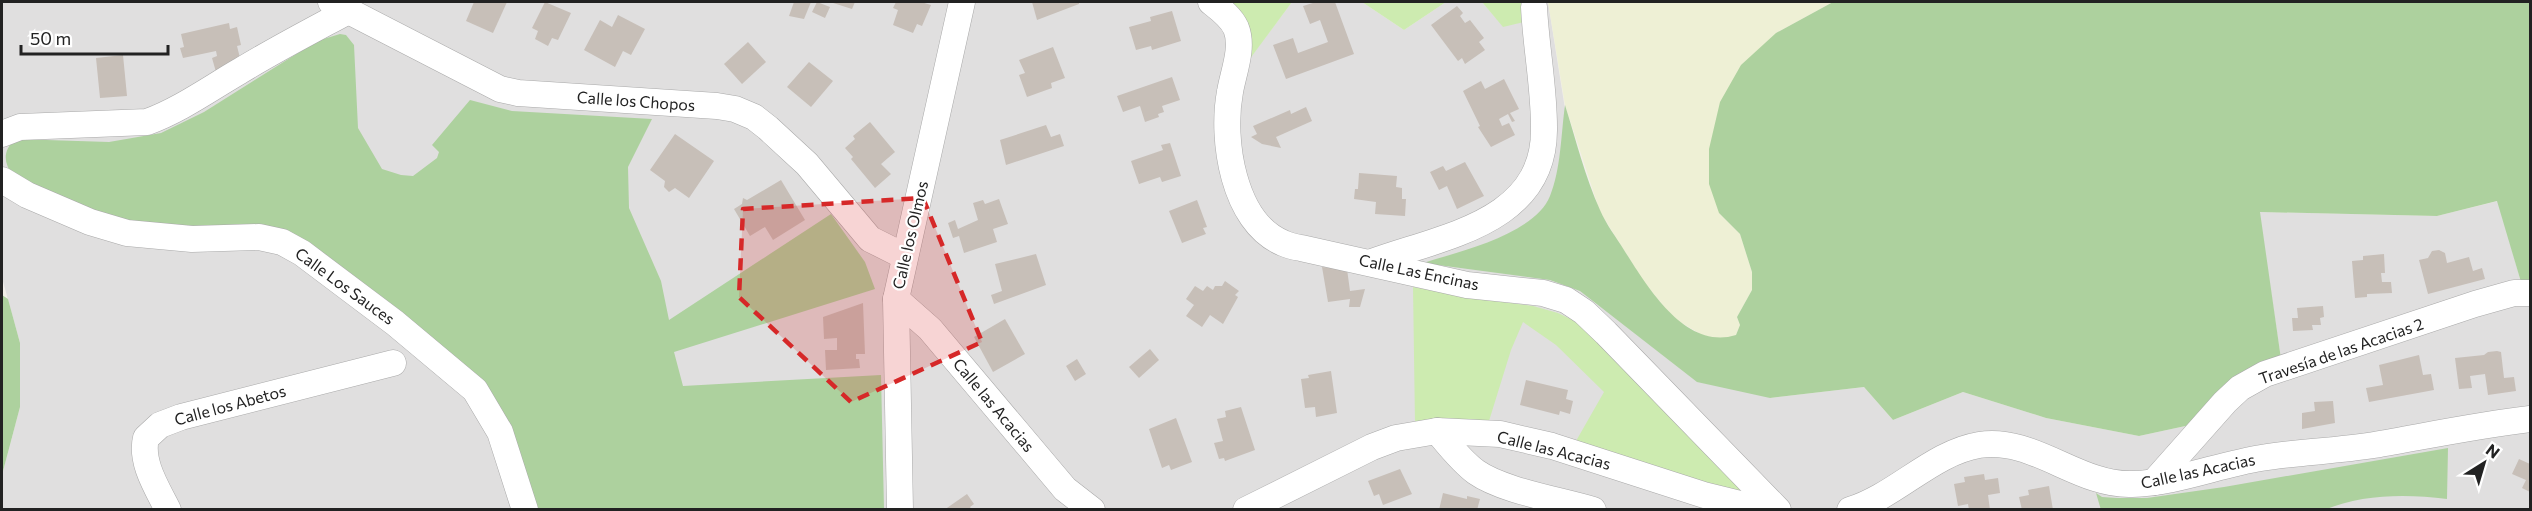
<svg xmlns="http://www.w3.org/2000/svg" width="2532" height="511" font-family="Commissioner,sans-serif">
	<rect width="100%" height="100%" fill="#f2efe9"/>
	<path fill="#e0dfdf" d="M2,2h1228l19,57 43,-57h70l42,28 42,-28h36l21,24 24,-5 -5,-19h26l42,264 180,132 94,-11 29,33 70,-28 83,26 93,18 51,-11 36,-40 23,-17 32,-9 -22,-147 178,4 61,-15 23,81 9,1v226h-2528v-34l18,-68v-64l-18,-65z"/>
	<path fill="#eef0d5" d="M1548,2h285l-57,31 -57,180 21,21 12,38v18l-15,27 3,8 -4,10 -13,4 -19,-3 -31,-18 -29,-36 -44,-70 -35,-107z"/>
	<g fill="#cdebb0">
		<path d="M1230,2h62l-43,58z"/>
		<path d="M1362,2h84l-42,28z"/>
		<path d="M1482,2h40l6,19 -25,6z"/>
		<path d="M1413,287l66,12 54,7 25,7 27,13 157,162 3,6 -5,3 -164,-56 28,-49 -48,-47 -33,-23 -12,28 -22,71 -24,-2 -50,5z"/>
	</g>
	<g fill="#add19e">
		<path d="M1833,2h697v281l-9,-1 -24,-81 -60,15 -177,-4 21,147 -32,9 -23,17 -36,40 -51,11 -93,-18 -83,-26 -70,28 -29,-33 -94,11 -73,-16 -117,-91 -30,-11 -127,-17c35,-11 112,-29 127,-67 11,-27 11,-62 15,-91 11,35 20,72 35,105 6,14 16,27 24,40 23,36 61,101 112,85l4,-10 -3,-8 15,-27v-18l-12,-38 -21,-21 -10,-29v-35l11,-47 21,-37 35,-32z"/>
		<path d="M340,34l6,1 8,10 4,83 24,41 19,6 12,1 24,-18 2,-6 -7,-7 38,-45 42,11 140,8 -24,48 1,41 32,73 8,39 162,-106 34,48 10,27 -201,63 9,34 198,-11 3,134h-346l-28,-85 -24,-37 -158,-131 -19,-12 -183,-20 -113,-48c-10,-14 -10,-25 2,-37l94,3 52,-9 43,-21 113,-71z"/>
		<path d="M2,295l6,4 12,44v64l-18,68z"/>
		<path d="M2448,448l-1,51c-41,-5 -84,-5 -123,11h-223l-5,-17 6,4 15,1h30l77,-11z"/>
	</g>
	<g fill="#c7bfb8">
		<path d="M474,2h33l-14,31 -27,-12z"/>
		<path d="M545,2l26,11 -13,27 -6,-2 -4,8 -13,-7 3,-8 -6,-3z"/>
		<path d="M794,2h17l-7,17 -15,-3z"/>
		<path d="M817,2l13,5 -5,11 -13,-6z"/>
		<path d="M830,2h25l-3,7z"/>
		<path d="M896,2h25l10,3 -9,21 -5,-2 -4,9 -20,-8 5,-15 -5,-2z"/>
		<path d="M1032,2h47v2l-42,16z"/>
		<path d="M1316,2h19l19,52 -68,25 -13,-34 20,-7 5,15 30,-11 -8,-22 -10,4 -7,-18z"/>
		<path d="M1457,6l6,7 -3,3 5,7 5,-3 14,18 -5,4 6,8 -20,14 -3,-6 -4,3 -27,-36z"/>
		<path d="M1172,11l9,30 -29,9 -1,-4 -15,4 -7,-23 22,-6 -1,-4z"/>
		<path d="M618,15l27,14 -14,26 -8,-4 -8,16 -31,-17 16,-30 12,7z"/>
		<path d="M229,23l1,6 7,-2 4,18 -4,1 3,12 -24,14 -4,-14 5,-2 -1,-5 -33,7 -3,-10 4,-1 -3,-13z"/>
		<path d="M748,42l18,20 -24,22 -18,-20z"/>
		<path d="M1053,47l12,31 -14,5 1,5 -25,9 -8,-22 6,-2 -6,-13z"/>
		<path d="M123,55l4,41 -27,2 -4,-40z"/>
		<path d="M809,62l24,19 -22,26 -24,-20z"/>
		<path d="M1172,77l8,23 -18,6 2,6 -6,2 1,3 -14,5 -5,-16 -17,6 -6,-16z"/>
		<path d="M1504,79l15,30 -9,4 5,8 -3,1 -4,-8 -9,5 3,7 7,-3 6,12 -24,12 -13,-20 2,-1 -17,-35 18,-10 4,8z"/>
		<path d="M1306,107l6,14 -36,16 5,11 -19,-4 -11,-7 6,-3 -4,-8 37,-16 1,4z"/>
		<path d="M870,122l25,30 -14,12 10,10 -16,14 -24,-29 2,-2 -8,-9 10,-9 -2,-3z"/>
		<path d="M1046,125l5,12 9,-3 4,12 -58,19 -6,-25z"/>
		<path d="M675,134l39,27 -25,37 -14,-10 -6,4 -5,-5 1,-6 -15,-11z"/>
		<path d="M1170,143l11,33 -19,6 -2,-5 -21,7 -8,-23 32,-11 -2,-5z"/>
		<path d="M1465,162l19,34 -27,13 -10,-23 -8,4 -9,-18 13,-6 3,5z"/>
		<path d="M1359,173l38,3 -1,11 6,1v11h4l-1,17 -30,-2 1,-12 -22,-3 1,-10h3z"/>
		<path d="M781,180l24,40 -32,20 -8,-13 -15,9 -16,-27 8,-5 1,-6 4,2z"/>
		<path d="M999,199l9,25 -15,5 4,13 -33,11 -5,-17 -6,2 -5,-15 7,-3 3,9 20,-9 -5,-17 10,-3 2,4z"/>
		<path d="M1197,200l10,27 -4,1 3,6 -24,9 -13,-32z"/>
		<path d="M2439,250l6,3 2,10 22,-6 4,14 9,-3 3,11 -57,15 -9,-34 9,-2 4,-7z"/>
		<path d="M1036,254l10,31 -52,19 -3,-9 11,-4 -7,-27z"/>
		<path d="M2384,254l1,19h-4l1,9h9l1,11 -25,1v3l-12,1 -3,-37 11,-1v-4z"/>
		<path d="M1322,267l25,2 3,22 15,-2 -5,18h-11l1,-8 -22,3z"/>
		<path d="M1225,281l14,10 -4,4 3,2 -15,27 -13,-9 -8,12 -16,-11 8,-11 -8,-6 9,-13 8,5 4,-5 6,4 2,-4h7z"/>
		<path d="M863,303l2,51h-9v5h3l1,9 -34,2 -1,-20h12v-12l-13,1 -1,-22z"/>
		<path d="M2323,306l1,11 -4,1 1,7h-9l1,5 -20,1 -1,-13h6l-1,-10z"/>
		<path d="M1005,319l20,35 -32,18 -19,-35z"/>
		<path d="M1150,349l9,11 -20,18 -10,-11z"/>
		<path d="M2497,351l4,1 3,26 10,-1 2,14 -28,4 -3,-21 -15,2 2,12 -13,1 -4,-31 29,-3 4,-3z"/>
		<path d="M2419,355l4,20 8,-1 3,16 -65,12 -3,-14 17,-3 -4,-20z"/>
		<path d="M1077,359l9,15 -11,7 -9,-15z"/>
		<path d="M1331,371l6,42 -21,4 -1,-10 -10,1 -4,-29 8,-1 -1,-3z"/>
		<path d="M1526,380l42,10 -2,9 7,2 -3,13 -10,-3 -1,4 -39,-10z"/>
		<path d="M2333,401l2,22 -33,6v-16l13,-2 -1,-9z"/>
		<path d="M1241,407l14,43 -30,11 -1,-3 -5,1 -5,-16 9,-2 -6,-22 9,-2 -1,-6z"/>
		<path d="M1176,418l16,44 -21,8 -2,-5 -7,3 -13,-39z"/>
		<path d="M2519,459l11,5v28l-8,-4 4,-8 -14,-6z"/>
		<path d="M1400,469l12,25 -29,11 -4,-11 -5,2 -6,-15z"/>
		<path d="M1984,474l1,6 13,-2 2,15 -12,2 2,15h-21l-1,-6 -10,2 -4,-22 11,-2 -1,-5z"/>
		<path d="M2049,486l4,24h-31l-3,-13 10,-2 -1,-5z"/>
		<path d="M1443,493l24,6v-3l13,3 -3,11h-38z"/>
		<path d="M967,494l7,10 -4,3 2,3h-28z"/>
	</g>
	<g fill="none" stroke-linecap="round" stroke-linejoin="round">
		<g stroke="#a9a9a9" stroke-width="27">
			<g id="minor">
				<path d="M331,2l169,87 18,4 199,13 18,3 19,8 14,11 39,36 63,75 34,17"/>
				<path d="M1211,2c9,7 20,15 25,26 8,20 -3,45 -6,64 -9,47 3,130 53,151 6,3 12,4 18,5l166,37 76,8 23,7 18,12 22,21 172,177"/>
				<path d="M2,134l18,-7 127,-5c33,-12 62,-33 93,-51 36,-22 73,-41 110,-61"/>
				<path d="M2,180l25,15 63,27 37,11 65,6 67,-2 23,5 20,11 93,70 80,67 25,42 25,78"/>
				<path d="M1372,262c71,-26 174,-39 172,-135 0,-40 -8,-80 -10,-120"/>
				<path d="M896,299l34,30 135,160 27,21"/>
				<path d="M1437,431c12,14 24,30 39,41 27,19 84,28 117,38"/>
				<path d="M2154,482l71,-80 15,-14 25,-14 210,-70 39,-11h16"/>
				<path d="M168,510c-11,-22 -28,-48 -22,-72l14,-13 21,-8 212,-54"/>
				<path d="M900,510l-4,-211 66,-297"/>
				<path d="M1246,510l126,-63 24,-9 41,-7 63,3 52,12 152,49 61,15"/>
				<path d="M1850,510c46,-14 82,-57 129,-65 54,-9 99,41 153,39 43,-1 86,-19 129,-26 37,-6 75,-7 113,-13 52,-9 104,-20 156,-26"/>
			</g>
		</g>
		<use href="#minor" stroke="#fff" stroke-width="26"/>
	</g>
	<path fill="#d62828" fill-opacity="0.2" stroke="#d62828" stroke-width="4.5" stroke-dasharray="12 8" stroke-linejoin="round" d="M923,198l59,144 -131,60 -112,-105 4,-88z"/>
	<g text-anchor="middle" stroke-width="4.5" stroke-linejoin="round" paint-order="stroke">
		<g font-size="16" fill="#222" stroke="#fff">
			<text transform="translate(636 101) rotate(4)" y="6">Calle los Chopos</text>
			<text transform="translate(910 235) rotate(-77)" y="6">Calle los Olmos</text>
			<text transform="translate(1419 272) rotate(12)" y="6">Calle Las Encinas</text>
			<text transform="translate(345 286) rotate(36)" y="6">Calle Los Sauces</text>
			<text transform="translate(2341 351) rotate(-19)" y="6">Travesía de las Acacias 2</text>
			<text transform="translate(230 405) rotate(-15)" y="6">Calle los Abetos</text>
			<text transform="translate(994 405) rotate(50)" y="6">Calle las Acacias</text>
			<text transform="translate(1554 450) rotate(14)" y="6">Calle las Acacias</text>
			<text transform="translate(2198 471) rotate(-12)" y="6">Calle las Acacias</text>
		</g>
	</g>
	<rect width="2532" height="511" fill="none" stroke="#222222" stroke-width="6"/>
	<g transform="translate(2484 463) rotate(37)" stroke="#ffffff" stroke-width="4.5" paint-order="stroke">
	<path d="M0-4.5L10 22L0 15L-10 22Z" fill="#222222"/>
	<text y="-9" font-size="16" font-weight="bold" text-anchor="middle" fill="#222222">N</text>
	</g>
	<path d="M21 45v9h147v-9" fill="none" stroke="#222222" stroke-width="3"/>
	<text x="30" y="45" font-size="18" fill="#222222" stroke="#ffffff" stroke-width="4.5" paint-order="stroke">50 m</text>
</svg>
